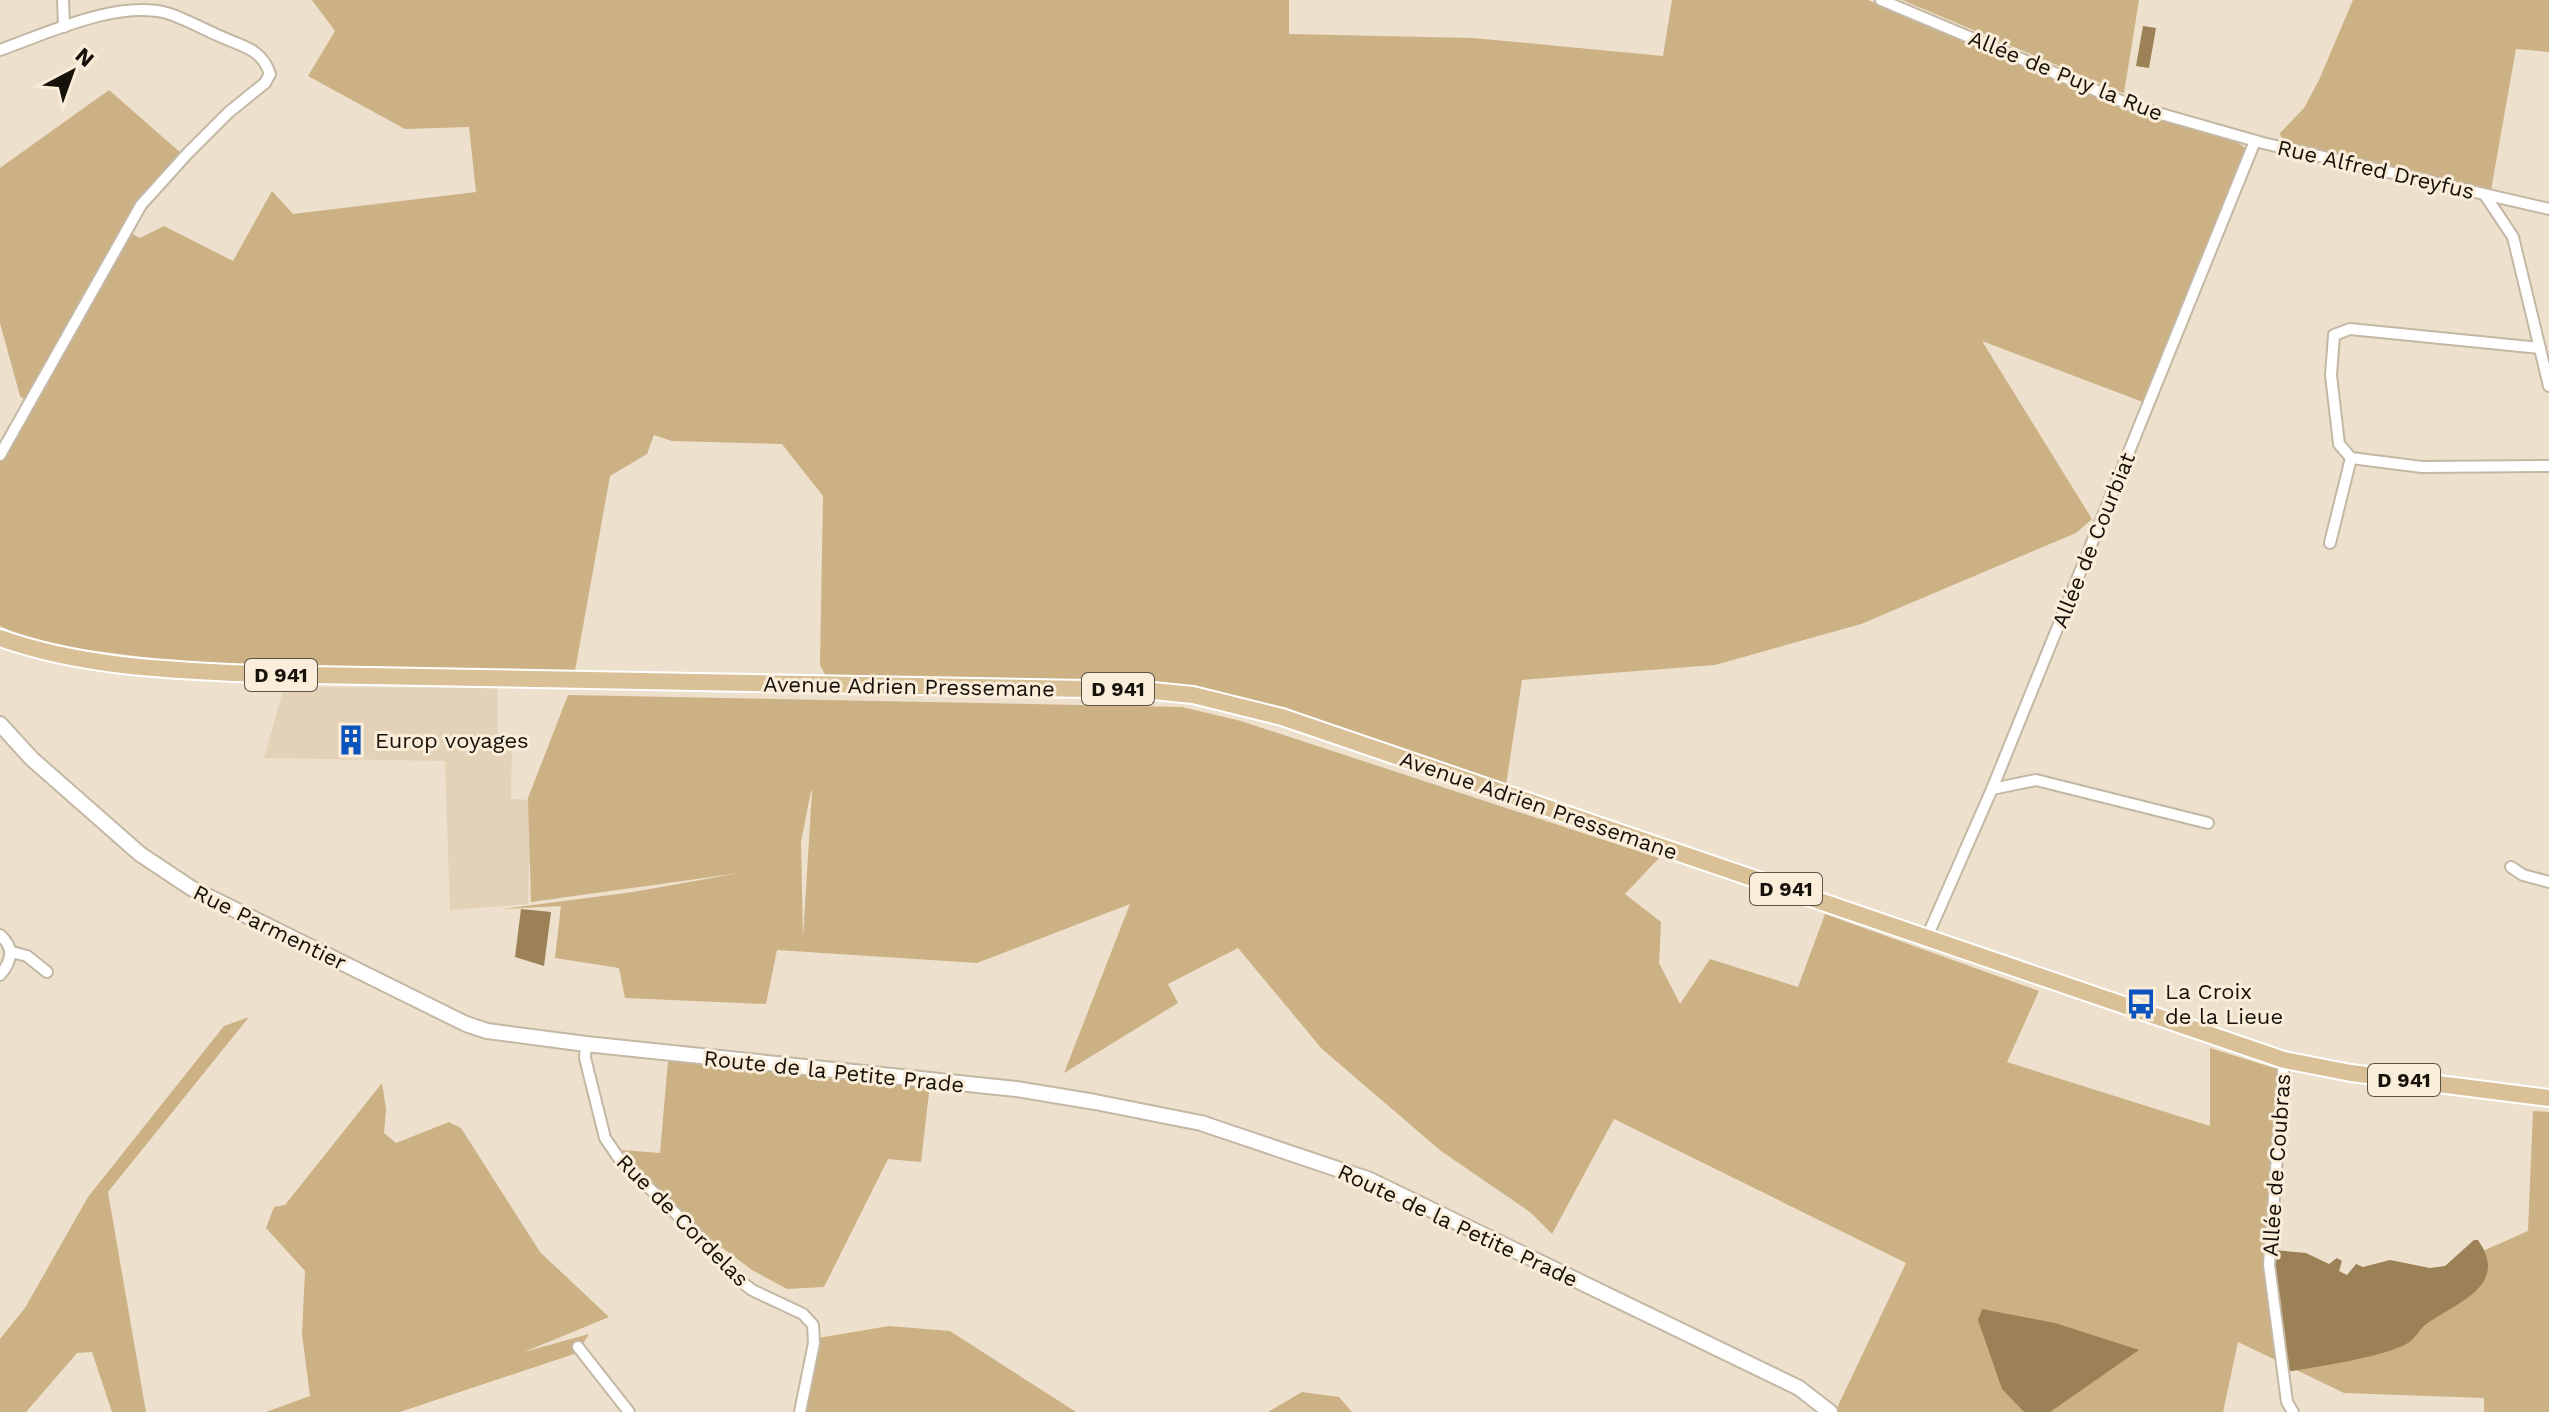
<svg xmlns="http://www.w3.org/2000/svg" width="2549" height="1412" font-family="'Work Sans',sans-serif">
	<rect width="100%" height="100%" fill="#ede0cc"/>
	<path fill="#e3d2b8" d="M284,687l213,1 1,54 14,4 -1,53 20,1 -3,104 -78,6 -5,-149 -181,-3z"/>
	<g fill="#ccb185" fill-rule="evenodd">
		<path d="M312,0h977v34l184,4 190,18 9,-56h196l262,109 107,33 8,6 -102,254 -161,-61 110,178 -16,14 -215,91 -146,41 -193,15 -16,105 -293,-94 -43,-6 -344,-9 -6,-11 3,-169 -41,-52 -110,-3 -18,-6 -7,19 -37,22 -35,195 -344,-3 -192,-24 -39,-18v-164l129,-230 11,6 24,-12 69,35 39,-70 21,23 183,-22 -7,-65 -64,2 -97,-53 27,-45z"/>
		<path d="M1902,0h237l-15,93h-1z"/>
		<path d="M2353,0h196v52l-33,-3 -25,141 -209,-48 -2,-9 24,-25 15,-28z"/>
		<path d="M109,90l73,64 -44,49 -112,198 -6,-5 -20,-73v-155z"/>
		<path d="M568,695l614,12 59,14 418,137 -34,36 36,28 -2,41 21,41 30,-45 88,28 27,-73 214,77 -32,71 203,64v-78l77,24 -15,194 110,80 103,-96 43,-19 5,-120 16,1v300h-65v-14l-140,-5 -106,-51 -15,70h-388l71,-149 -292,-144 -62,115 -22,-22 -89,-61 -119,-102 -84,-101 -70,36 10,19 -114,70 66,-169 -153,59 -200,-13 -11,54 -141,-6 -6,-30 -64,-10 6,-52 -58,3 130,-17 107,-19 -209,29 -3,-104zM811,791h1l-9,146 -2,-95z"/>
		<path d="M249,1017l-141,175 38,220h-34l-20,-60 -15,1 -51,59h-26v-73l25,-31 63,-111 136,-171z"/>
		<path d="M668,1061l256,26 5,6 -8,69 -33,-3 -64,128 -37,2 -35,-19 -61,-46 -70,-74 39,3z"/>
		<path d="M382,1083l4,26 -2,24 12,10 53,-21 12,6 79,124 69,65 -85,35 65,-18 -12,19 -177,59h-134l44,-16 -8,-62 3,-63 -39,-43 8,-21 11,-2z"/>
		<path d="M889,1326l61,5 126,81h-272l14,-74z"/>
		<path d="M1302,1392l37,5 13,15h-84z"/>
	</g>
	<g fill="#9b8155">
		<path d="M2143,26l13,2 -7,40 -13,-2z"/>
		<path d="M521,909l30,3 -7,54 -29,-9z"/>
		<path d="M2474,1240h4c33,47 -24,63 -53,85 -6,5 -10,14 -17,18 -23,14 -93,24 -122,29 -2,-40 -15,-82 -13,-122l33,3 23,11 8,-6 5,3 -3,10 8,4 9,-11 7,3 27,-7 40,8 15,-2z"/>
		<path d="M1982,1309l73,14 84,27 -89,62h-26l-22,-23 -24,-69z"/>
	</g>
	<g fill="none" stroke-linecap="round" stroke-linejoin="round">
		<g stroke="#c4b8a5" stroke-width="14">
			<g id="minor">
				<path d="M63,0l1,27"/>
				<path d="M1881,0l252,106 130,37 286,66"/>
				<path d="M0,50c48,-17 116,-50 167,-37 19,6 38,17 57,25 21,9 38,12 46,36l-5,9 -36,29 -42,42 -46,51 -141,250"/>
				<path d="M2485,195l28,42 36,149"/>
				<path d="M2540,348l-190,-19 -16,6 -3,40 8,69 12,14 71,9 127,-1"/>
				<path d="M2330,543l21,-85"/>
				<path d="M1992,789l44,-9 172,43"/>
				<path d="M2511,867l12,8 26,7"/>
				<path d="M0,935c15,13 12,26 0,40"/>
				<path d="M1927,937l65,-148 263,-648"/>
				<path d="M12,952l15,4 20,16"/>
				<path d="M586,1044l-1,14 20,80 15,22 74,71 40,45 18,14 51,24 10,11 1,18 -14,69"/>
				<path d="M2284,1060l-15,205 18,137 6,10"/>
				<path d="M578,1347l51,65"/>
			</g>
		</g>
		<g stroke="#c4b8a5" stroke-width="18">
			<path id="tertiary" d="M0,724l32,35 108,95 51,34 275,136 21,7 99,13 430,45 79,13 106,21 169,57 429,208 31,24"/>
		</g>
		<g stroke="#fff" stroke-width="20">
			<path id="primary" d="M0,638c82,29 168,32 254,36l889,16 50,5 89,22 1002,343 67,13 198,25"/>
		</g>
		<use href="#minor" stroke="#fff" stroke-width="10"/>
		<use href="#tertiary" stroke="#fff" stroke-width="14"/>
		<use href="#primary" stroke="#d9c096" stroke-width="16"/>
	</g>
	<defs>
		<g id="building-bare" transform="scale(2.4)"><path d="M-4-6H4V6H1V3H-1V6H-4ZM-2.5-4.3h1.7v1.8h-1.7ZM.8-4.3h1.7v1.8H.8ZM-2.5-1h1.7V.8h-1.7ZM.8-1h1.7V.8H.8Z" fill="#0b53bd" stroke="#faedd9" stroke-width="2.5" paint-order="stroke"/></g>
		<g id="bus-bare" transform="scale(2.4)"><path d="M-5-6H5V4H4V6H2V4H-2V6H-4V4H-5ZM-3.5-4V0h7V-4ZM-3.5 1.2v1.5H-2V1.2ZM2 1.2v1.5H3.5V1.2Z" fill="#0b53bd" stroke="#faedd9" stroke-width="2.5" paint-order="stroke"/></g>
	</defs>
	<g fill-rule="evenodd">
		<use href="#building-bare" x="351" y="740"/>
		<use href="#bus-bare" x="2141" y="1004"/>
	</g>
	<g text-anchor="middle" stroke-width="6" stroke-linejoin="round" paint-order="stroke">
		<g fill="#faedd9" stroke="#5a5348" stroke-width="2">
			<rect x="245" y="659" width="72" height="32" rx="6"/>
			<rect x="1082" y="673" width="72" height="32" rx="6"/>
			<rect x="1750" y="873" width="72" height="32" rx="6"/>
			<rect x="2368" y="1064" width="72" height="32" rx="6"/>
		</g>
		<g font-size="20" font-weight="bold" fill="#16110a">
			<text x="281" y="682">D 941</text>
			<text x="1118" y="696">D 941</text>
			<text x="1786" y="896">D 941</text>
			<text x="2404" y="1087">D 941</text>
		</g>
		<g font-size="22" fill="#16110a" stroke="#faedd9">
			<text transform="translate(2066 75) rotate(22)" y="8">Allée de Puy la Rue</text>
			<text transform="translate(2376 169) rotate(13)" y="8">Rue Alfred Dreyfus</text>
			<text transform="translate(2093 540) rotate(-68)" y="8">Allée de Courbiat</text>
			<text transform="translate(909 686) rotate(1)" y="8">Avenue Adrien Pressemane</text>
			<text transform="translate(1539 805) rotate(19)" y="8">Avenue Adrien Pressemane</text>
			<text transform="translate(270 927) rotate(26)" y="8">Rue Parmentier</text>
			<text transform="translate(834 1071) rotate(6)" y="8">Route de la Petite Prade</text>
			<text transform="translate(2276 1165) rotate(-86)" y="8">Allée de Coubras</text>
			<text transform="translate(683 1220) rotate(45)" y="8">Rue de Cordelas</text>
			<text transform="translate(1458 1225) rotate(25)" y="8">Route de la Petite Prade</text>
		</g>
		<g font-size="22" fill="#16110a" stroke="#faedd9" text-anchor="start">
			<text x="375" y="748">Europ voyages</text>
			<text x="2165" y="999">La Croix<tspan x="2165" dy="25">de la Lieue</tspan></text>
		</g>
	</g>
	<g transform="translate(72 72) rotate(41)" stroke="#faedd9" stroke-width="6" paint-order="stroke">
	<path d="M0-6L14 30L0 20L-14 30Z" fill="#16110a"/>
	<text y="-12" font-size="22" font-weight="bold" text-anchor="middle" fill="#16110a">N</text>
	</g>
</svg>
